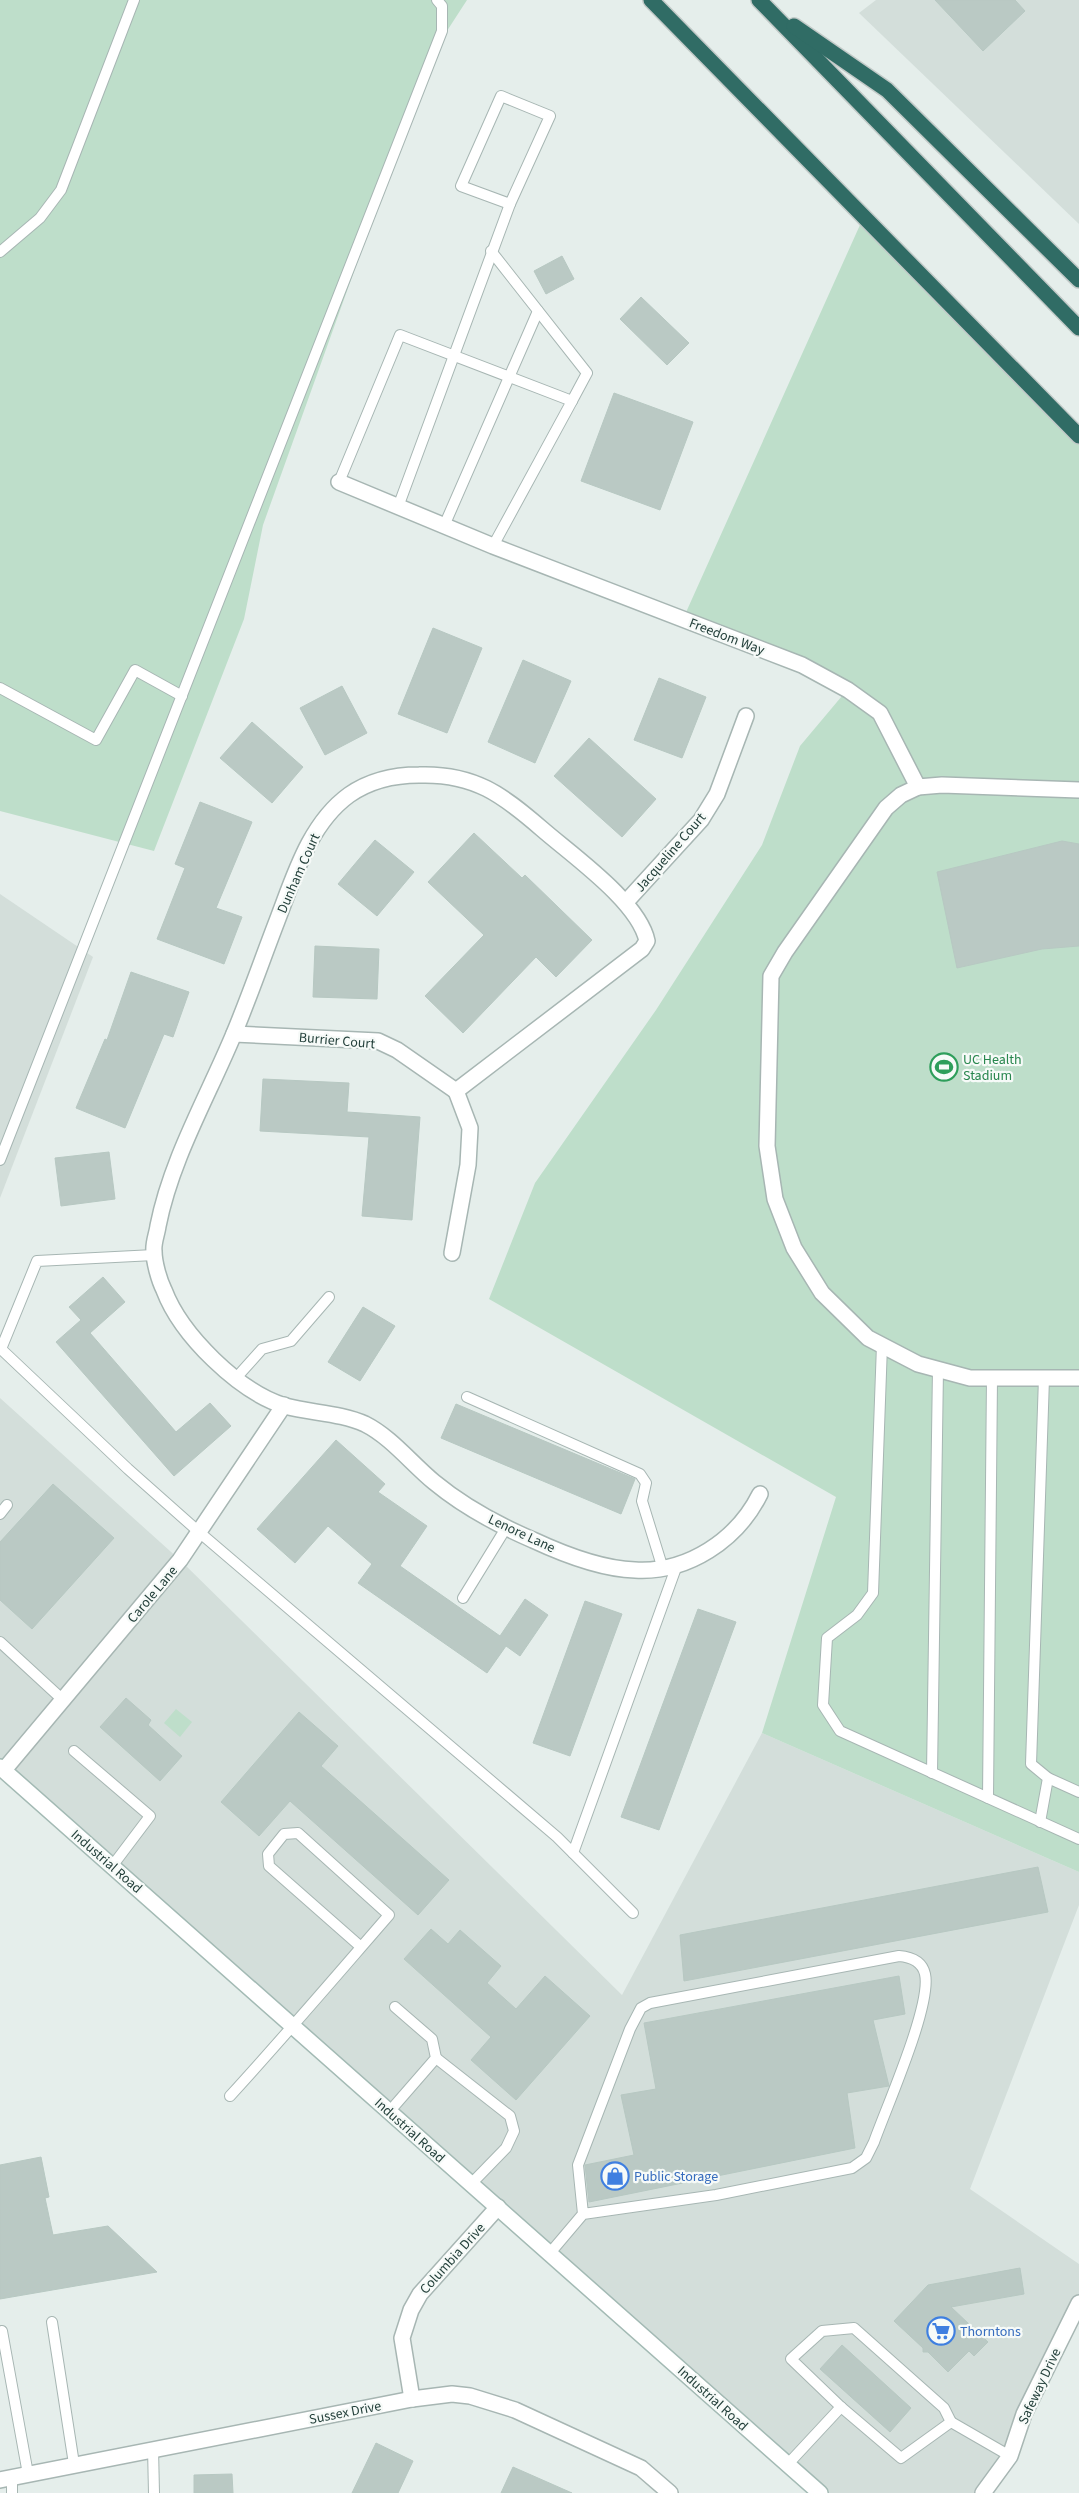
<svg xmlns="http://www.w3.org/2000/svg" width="1079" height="2493" font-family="'Source Sans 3',sans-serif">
	<rect width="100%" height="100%" fill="#e5eeeb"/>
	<g fill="#d3deda">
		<path d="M876,0h203v224l-220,-211z"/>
		<path d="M0,894l93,63 -93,241z"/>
		<path d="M0,1398l180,162 442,435 140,-262 317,139v33l-109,284 109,75v39l-96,190h-163l-820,-726z"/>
	</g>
	<g fill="#bedeca">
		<path d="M0,0h467l-35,54 -169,471 -19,94 -90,232 -154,-40z"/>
		<path d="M864,216l215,220v1436l-317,-139 74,-236 -347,-198 46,-116 121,-173 106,-165 38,-99 47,-56 -164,-71z"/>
		<path d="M176,1709l16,13 -12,15 -16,-14z"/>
	</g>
	<g fill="#bac9c4" stroke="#b7c8c2">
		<path d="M935,0h80l10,11 -42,40z"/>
		<path d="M562,256l12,23 -28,15 -12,-23z"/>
		<path d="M641,297l48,46 -22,22 -47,-46z"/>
		<path d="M614,393l79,29 -33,88 -79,-29z"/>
		<path d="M433,628l49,20 -35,85 -49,-19z"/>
		<path d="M523,660l48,21 -36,82 -47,-21z"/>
		<path d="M659,678l47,19 -24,61 -48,-18z"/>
		<path d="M342,686l25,47 -42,22 -25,-47z"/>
		<path d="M252,722l51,45 -31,36 -52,-45z"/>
		<path d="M589,738l67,61 -34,38 -68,-61z"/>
		<path d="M200,802l52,20 -36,86 26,9 -18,47 -67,-25 28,-71 -10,-4z"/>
		<path d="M474,833l48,45 3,-3 67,65 -36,37 -20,-20 -73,76 -38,-37 59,-61 -56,-53z"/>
		<path d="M375,840l39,32 -37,44 -39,-32z"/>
		<path d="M1062,841l17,3v102l-37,3 -85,19 -20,-96z"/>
		<path d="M315,946l64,3 -2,50 -64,-2z"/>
		<path d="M131,972l58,20 -16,45 -9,-3 -39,94 -49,-20 29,-69 2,1z"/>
		<path d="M263,1079l86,4 -2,29 73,5 -8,103 -50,-4 7,-79 -109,-6z"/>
		<path d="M109,1152l6,47 -54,7 -6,-48z"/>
		<path d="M103,1277l22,25 -35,31 86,99 34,-29 21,23 -57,50 -118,-134 25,-22 -12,-13z"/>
		<path d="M363,1307l32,19 -35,55 -32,-19z"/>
		<path d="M456,1404l179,75 -14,35 -180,-76z"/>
		<path d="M336,1440l49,44 -7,8 49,34 -27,40 100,70 25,-37 23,16 -28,41 -14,-10 -19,27 -129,-90 14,-19 -44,-38 -33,37 -38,-34z"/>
		<path d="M53,1484l61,54 -82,91 -32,-29v-58z"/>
		<path d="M585,1601l37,13 -52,142 -37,-13z"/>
		<path d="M698,1609l38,13 -77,208 -38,-13z"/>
		<path d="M126,1698l25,22 -3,5 34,31 -22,25 -60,-54z"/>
		<path d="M299,1712l39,34 -17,20 128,114 -31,35 -128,-114 -31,35 -38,-34z"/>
		<path d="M1038,1867l10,45 -364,69 -4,-46z"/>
		<path d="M431,1929l17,15 12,-14 41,36 -14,17 29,26 29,-33 45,40 -74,84 -45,-40 20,-23 -87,-78z"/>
		<path d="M899,1976l6,38 -32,6 16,66 -42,7 8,55 -266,54 -4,-37 49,-10 -13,-60 35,-6 -12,-66z"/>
		<path d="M41,2157l8,40 -4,1 8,37 55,-9 49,46 -157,27v-134z"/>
		<path d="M1020,2268l4,26 -73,13 37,35 -14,14 -5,-5 -21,21 -20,-20h-5v-4l-29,-27 34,-36z"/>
		<path d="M842,2345l69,63 -21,24 -70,-63z"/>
		<path d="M376,2443l37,18 -15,32h-46z"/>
		<path d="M513,2467l59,26h-71z"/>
		<path d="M232,2474l1,19h-39v-18z"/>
	</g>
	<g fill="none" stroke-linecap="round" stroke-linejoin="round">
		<g stroke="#a7b6b3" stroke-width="12">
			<g id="lane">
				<path d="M501,96l49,20 -40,88 -49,-18z"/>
				<path d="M491,251l96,122 -15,28"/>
				<path d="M0,252l40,-34 21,-28 73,-190"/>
				<path d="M339,482l61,-147 172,66 -79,145"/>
				<path d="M398,507l112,-303"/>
				<path d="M444,526l94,-215"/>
				<path d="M0,688l96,52 39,-70 47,26"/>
				<path d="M0,1160l442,-1129v-25l-5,-6"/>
				<path d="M154,1255l-117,6 -36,88 127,120 71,63 358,305 76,76"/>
				<path d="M882,1345l-9,248 -16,22 -30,23 -4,67 17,26 239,108"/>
				<path d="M236,1378l26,-29 29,-8 38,-44"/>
				<path d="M467,1397l173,77 6,9 -4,18 21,68"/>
				<path d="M0,1514l7,-9"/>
				<path d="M463,1598l43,-70"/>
				<path d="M0,1642l63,58"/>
				<path d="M74,1751l76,65 -37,49"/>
				<path d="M932,1773l6,-404"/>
				<path d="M1048,1778l31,14"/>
				<path d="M988,1798l4,-420"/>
				<path d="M1040,1822l8,-44 -17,-14 13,-386"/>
				<path d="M573,1853l104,-288"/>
				<path d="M436,2058l74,58 4,15 -8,17 -35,36"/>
				<path d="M230,2096c54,-59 106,-120 159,-181l-91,-82 -14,1 -16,20 1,12 92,81"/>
				<path d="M389,2112l47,-54 -4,-19 -37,-32"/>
				<path d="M550,2253l33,-39 133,-19 136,-27 14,-10 8,-16c12,-34 58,-137 51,-168 -3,-13 -14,-17 -26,-18l-249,47 -9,5 -11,21 -52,136 5,49"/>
				<path d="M52,2322l22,142"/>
				<path d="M854,2328l90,80 7,14 -50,36 -60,-51 -50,-48 31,-28z"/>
				<path d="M2,2331l26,143"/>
				<path d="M951,2422l59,34"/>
				<path d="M153,2448l1,45"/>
				<path d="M788,2464l53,-57"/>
				<path d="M12,2477v16"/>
			</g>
		</g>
		<g stroke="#a7b6b3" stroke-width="18">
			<g id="street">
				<path d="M339,482l154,64 309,119 46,25 32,23 38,74 24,-2 137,5"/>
				<path d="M918,787l-17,8 -15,13 -101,144 -14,24 -4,170 8,53 19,49 28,45 46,45 50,26 52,14h109"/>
				<path d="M626,902l75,-82 16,-26 29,-78"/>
				<path d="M234,1034l144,7 19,9 59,41"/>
				<path d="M456,1091l186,-142 5,-8c-8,-39 -74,-85 -105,-112 -39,-34 -68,-56 -123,-54 -24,0 -50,6 -70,20 -40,29 -55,82 -72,126 -15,39 -28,77 -44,115 -26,62 -62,124 -75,190 -1,8 -5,17 -4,25 0,11 5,29 10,39 17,45 75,102 121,116 26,7 56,7 80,18 26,13 47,40 69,58 29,24 64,43 99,58 30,14 68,29 102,30 53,3 102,-30 125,-76"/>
				<path d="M452,1253l16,-88 2,-37 -14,-37"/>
				<path d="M4,1770l176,-210 104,-155"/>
				<path d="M412,2399l-10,-61 9,-28 9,-16 78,-87"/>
				<path d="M0,2480l412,-81 40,-5 18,2 45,14 126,58 29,25"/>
				<path d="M983,2493l27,-37 14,-42 55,-111"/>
			</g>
		</g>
		<g stroke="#a3bab4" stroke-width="18">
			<path id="secondary" d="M0,1767l820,726"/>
		</g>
		<g stroke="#c2cac8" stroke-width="18">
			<g id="highway">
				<path d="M651,0l428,436"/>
				<path d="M759,0l320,328"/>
				<path d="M794,26l93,64 192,190"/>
			</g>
		</g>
		<use href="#lane" stroke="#fff" stroke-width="10"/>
		<use href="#street" stroke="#fff" stroke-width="15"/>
		<use href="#secondary" stroke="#fff" stroke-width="15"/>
		<use href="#highway" stroke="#306c65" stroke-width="15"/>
	</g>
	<defs>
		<g id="stadium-ring" transform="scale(1.4375)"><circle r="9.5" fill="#f6faf8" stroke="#2e9e5b" stroke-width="1.5"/><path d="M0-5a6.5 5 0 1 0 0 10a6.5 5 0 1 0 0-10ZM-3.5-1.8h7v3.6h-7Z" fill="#2e9e5b"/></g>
		<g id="shop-ring" transform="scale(1.4375)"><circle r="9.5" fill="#f6faf8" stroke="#3f7fe0" stroke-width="1.5"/><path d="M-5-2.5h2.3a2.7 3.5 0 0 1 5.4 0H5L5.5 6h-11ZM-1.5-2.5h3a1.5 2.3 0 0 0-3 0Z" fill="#3f7fe0"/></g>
		<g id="supermarket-ring" transform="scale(1.4375)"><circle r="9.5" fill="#f6faf8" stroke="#3f7fe0" stroke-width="1.5"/><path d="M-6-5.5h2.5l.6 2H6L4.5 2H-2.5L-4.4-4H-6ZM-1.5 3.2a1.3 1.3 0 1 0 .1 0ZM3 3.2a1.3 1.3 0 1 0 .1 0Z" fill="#3f7fe0"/></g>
	</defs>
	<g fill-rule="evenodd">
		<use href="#stadium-ring" x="944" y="1067"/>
		<use href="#shop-ring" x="615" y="2176"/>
		<use href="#supermarket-ring" x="941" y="2331"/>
	</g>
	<g text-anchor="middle" stroke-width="4.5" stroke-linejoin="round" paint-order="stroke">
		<g font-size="14" fill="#24403b" stroke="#f6faf8">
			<text transform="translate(727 636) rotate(21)" y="5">Freedom Way</text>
			<text transform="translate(670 852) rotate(-49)" y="5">Jacqueline Court</text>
			<text transform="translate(298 873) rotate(-66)" y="5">Dunham Court</text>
			<text transform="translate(337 1040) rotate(5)" y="5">Burrier Court</text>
			<text transform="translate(522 1533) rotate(25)" y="5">Lenore Lane</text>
			<text transform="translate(152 1594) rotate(-50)" y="5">Carole Lane</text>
			<text transform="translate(107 1861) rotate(41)" y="5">Industrial Road</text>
			<text transform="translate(410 2130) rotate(42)" y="5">Industrial Road</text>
			<text transform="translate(452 2258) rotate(-48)" y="5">Columbia Drive</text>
			<text transform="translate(1039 2386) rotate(-65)" y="5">Safeway Drive</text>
			<text transform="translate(713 2398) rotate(42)" y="5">Industrial Road</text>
			<text transform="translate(345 2412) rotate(-11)" y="5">Sussex Drive</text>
		</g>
		<g font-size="14" fill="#27864d" stroke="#f6faf8" text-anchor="start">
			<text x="963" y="1064">UC Health<tspan x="963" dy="16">Stadium</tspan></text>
		</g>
		<g font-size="14" fill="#366cbe" stroke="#f6faf8" text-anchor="start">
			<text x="634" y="2181">Public Storage</text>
			<text x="960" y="2336">Thorntons</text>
		</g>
	</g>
</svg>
